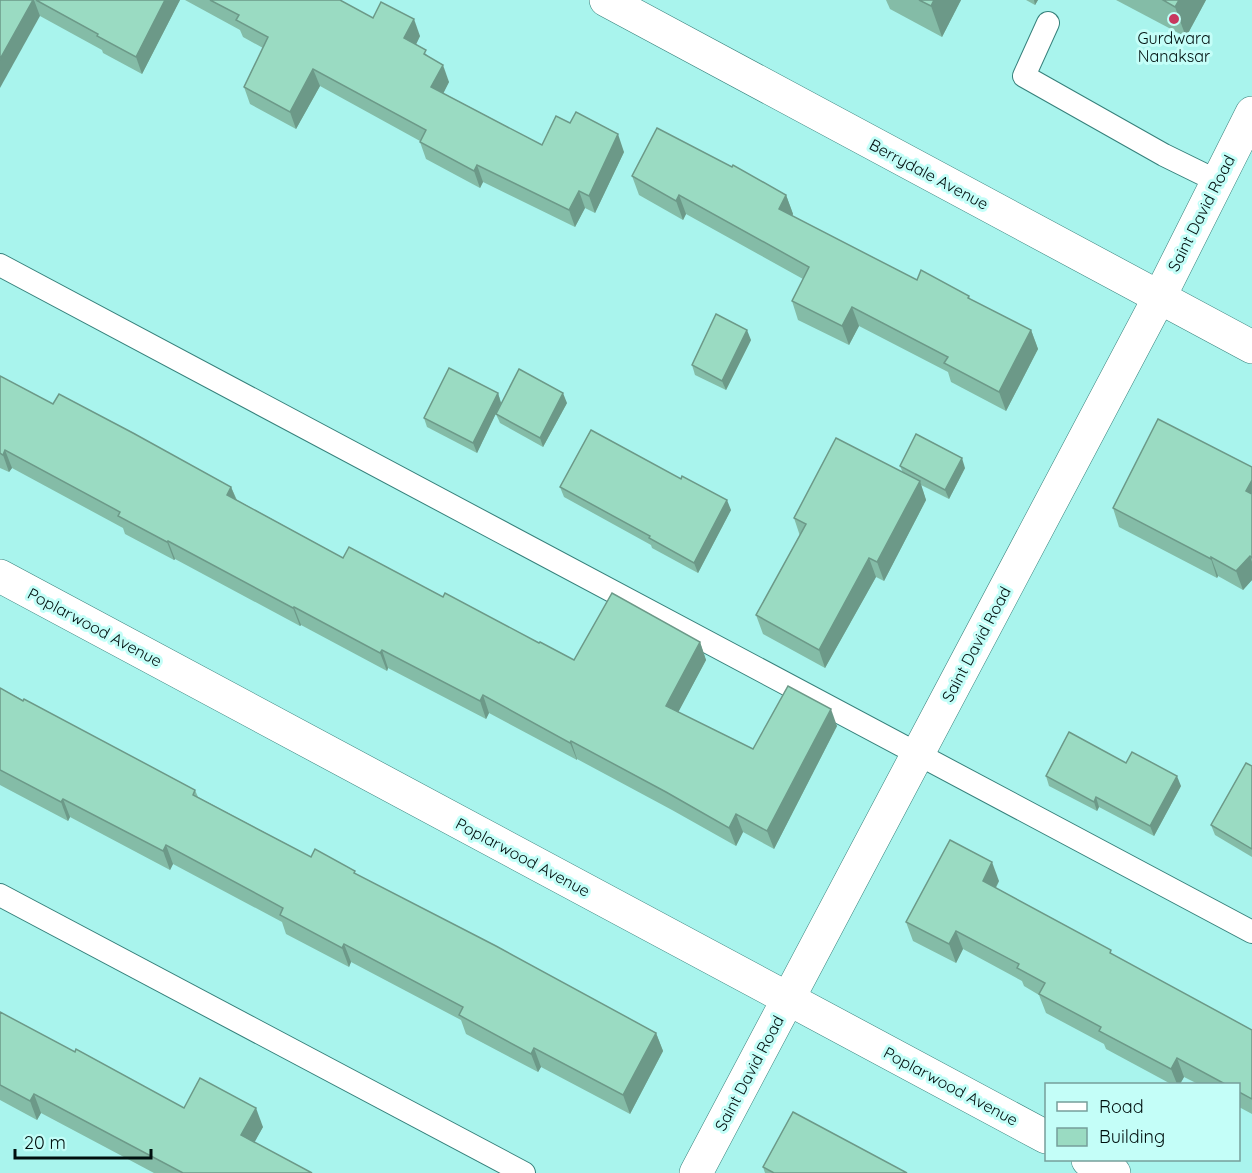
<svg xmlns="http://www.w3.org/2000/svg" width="1252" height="1173" font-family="Quicksand,sans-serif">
	<rect width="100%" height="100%" fill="#a9f4ed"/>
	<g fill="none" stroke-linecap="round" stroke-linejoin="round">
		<g stroke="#36807b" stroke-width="24">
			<g id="service">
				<path d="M1048,23l-24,53 140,79 53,26"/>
				<path d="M0,265l1252,667"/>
				<path d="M0,895l524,278"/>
			</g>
		</g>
		<g stroke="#36807b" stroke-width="34">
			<g id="minor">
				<path d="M606,0l646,347"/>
				<path d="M0,576l1046,561"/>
				<path d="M1088,1160l26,13"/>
				<path d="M696,1173l463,-875 93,-185"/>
			</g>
		</g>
		<use href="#service" stroke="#fff" stroke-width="22"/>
		<use href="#minor" stroke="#fff" stroke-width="33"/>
	</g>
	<g fill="#84bca7">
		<path d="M0,0h180l-38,74 -39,-21 -1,-3 -62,-34z"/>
		<path d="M185,0h155l33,18 47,18 -4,8 13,13 20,25 -6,11 99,52 82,7 -29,61 -10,-5 -10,19 -92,-45 -3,6 -54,-29 -6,-17v-1l-100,-55 -24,43 -46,-25 -6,-17 19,-39 -20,-11 -3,-7z"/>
		<path d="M886,0h75l-19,37 -52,-28z"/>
		<path d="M1026,0h12l-3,5z"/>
		<path d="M1116,0h90l-20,37z"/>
		<path d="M632,176l154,19 7,19 -1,2 125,64 52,16 1,3 61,31 7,19 -32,62 -55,-29 -3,-10 -89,-46 -10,19 -51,-25 -6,-19 11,-22 -117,-65 -3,6 -44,-25z"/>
		<path d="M751,340l-25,50 -31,-15 -3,-10z"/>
		<path d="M0,376l53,28 178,83 6,13 106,58 100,39 131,63 126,-18 6,18 -28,52 75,37 84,-23 -63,123 -31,-17 -7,14 -64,-36 -95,-51v1l-88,-47 -3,6 -98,-51 -1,3 -86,-46 -1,1 -125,-67 -1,1 -49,-26 -2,-6 -111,-60 -3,4 -9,-4z"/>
		<path d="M498,393l3,10 -24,50 -50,-26 -3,-9z"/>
		<path d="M567,403l-24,44 -43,-24 -4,-9z"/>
		<path d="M900,466l65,2 -16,31 -28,-14 5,15 -42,81 -8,-4 -51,91 -62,-34 -7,-19 44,-79 -6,-18 109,-45z"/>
		<path d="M1252,467v113l-9,10 -25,-14 -1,2 -98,-51 -6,-19z"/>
		<path d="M560,487l171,23 -33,63 -46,-25 -1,-3 -87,-48z"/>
		<path d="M0,688l195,102 3,7 113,60 45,17 300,159 7,18 -33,63 -89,-47 -3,5 -72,-38 -5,-14 -110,-58 -2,5 -63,-33 -4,-12 -109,-58 -3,6 -100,-53 -2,4 -68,-36z"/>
		<path d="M1252,766v91l-37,-22 -4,-10z"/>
		<path d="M1046,776l135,10 -27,50 -55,-29 -2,4 -48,-25z"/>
		<path d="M999,881l-3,7 117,67 139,75v84l-13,-7v-23h-41l-14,-7 -4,7h-9l-65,-35 -2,-5 -58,-31 -7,-18 -15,-9 -2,-5 -59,-32 -7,14 -43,-22 -7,-19z"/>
		<path d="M0,1012l75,40 109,56 79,19 -9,15 58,31h-158l-113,-60 -4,7 -37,-20z"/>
		<path d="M763,1167l144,6h-142z"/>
	</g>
	<g fill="#6c9988">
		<path d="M33,0h1l6,16 -40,72v-29z"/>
		<path d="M165,0h15l-38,74 -6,-17z"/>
		<path d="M934,0h27l-19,37 -11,-31z"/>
		<path d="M1034,0h4l-3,5z"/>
		<path d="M1179,0h27l-20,37 -11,-30z"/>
		<path d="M414,19l6,17 -9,19 -7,-17z"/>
		<path d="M443,65l6,17 -11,22 -7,-17z"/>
		<path d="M313,69l7,17 -24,43 -6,-17z"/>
		<path d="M618,134l6,18 -29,61 -6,-17z"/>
		<path d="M477,165l6,17 -3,6 -6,-17z"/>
		<path d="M579,191l6,17 -10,19 -6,-17z"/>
		<path d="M679,195l7,19 -3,6 -7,-19z"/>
		<path d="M786,195l7,19 -7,14 -7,-19z"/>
		<path d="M852,307l7,19 -10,19 -7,-19z"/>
		<path d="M747,330l4,10 -25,50 -4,-9z"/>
		<path d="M1031,330l7,19 -32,62 -7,-19z"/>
		<path d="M498,393l3,10 -24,50 -4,-10z"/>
		<path d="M563,393l4,10 -24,44 -3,-9z"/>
		<path d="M5,450l7,18 -3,4 -6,-17z"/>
		<path d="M962,458l3,10 -16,31 -4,-9z"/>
		<path d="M1252,480v27l-6,-16z"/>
		<path d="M920,481l6,19 -42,81 -7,-19z"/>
		<path d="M231,487l7,17 -11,-9z"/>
		<path d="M727,500l4,10 -33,63 -4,-10z"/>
		<path d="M168,541l7,18 -1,1 -7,-18z"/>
		<path d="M1250,556l2,6v18l-9,10 -7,-19z"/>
		<path d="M1211,557l7,19 -1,2 -6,-19z"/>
		<path d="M869,558l7,19 -51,91 -6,-18z"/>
		<path d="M294,607l7,18 -1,1 -7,-18z"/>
		<path d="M700,642l6,18 -34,64 -6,-18z"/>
		<path d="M382,650l6,18 -1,3 -7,-18z"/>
		<path d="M483,695l6,18 -3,6 -6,-18z"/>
		<path d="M831,709l6,17 -63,123 -7,-18z"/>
		<path d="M571,741l6,18v1l-7,-17z"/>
		<path d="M1177,776l4,10 -27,50 -4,-10z"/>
		<path d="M1096,797l3,10 -2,4 -3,-9z"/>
		<path d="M63,799l7,18 -2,4 -7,-19z"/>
		<path d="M736,814l7,18 -7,14 -7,-18z"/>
		<path d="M166,845l7,19 -3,6 -7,-19z"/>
		<path d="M992,862l7,19 -10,18 -6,-18z"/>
		<path d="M956,931l7,18 -7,14 -7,-19z"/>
		<path d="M344,944l7,18 -2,5 -7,-19z"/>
		<path d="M656,1033l7,18 -33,63 -7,-19z"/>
		<path d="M534,1048l7,19 -3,5 -7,-18z"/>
		<path d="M1177,1058l7,19 -4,7h-3l-6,-15z"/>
		<path d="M34,1094l7,19 -4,7 -7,-19z"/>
		<path d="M256,1108l7,19 -15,27 -7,-19z"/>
	</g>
	<g fill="#9adbc2" stroke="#6c9988" stroke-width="1.5">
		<path d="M0,0h33l-33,59z"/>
		<path d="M36,0h129l-29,57 -39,-21 1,-2z"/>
		<path d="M210,0h130l33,18 8,-16 33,17 -10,19 22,12 -2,4 19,11 -12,22 111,58 14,-29 14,7 6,-11 42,22 -29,62 -10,-5 -10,19 -92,-45 -3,6 -54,-29 6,-12 -113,-61 -23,43 -46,-25 24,-50 -32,-17 3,-5z"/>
		<path d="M919,0h15l-3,6z"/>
		<path d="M1163,0h16l-4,7z"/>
		<path d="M657,128l75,39 1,-2 53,30 -7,14 138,71 4,-10 48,26 -1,2 63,32 -32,62 -55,-29 4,-6 -96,-50 -10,19 -50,-25 17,-34 -130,-72 -3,6 -44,-25z"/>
		<path d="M716,314l31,16 -25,51 -30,-16z"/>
		<path d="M449,368l49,25 -25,50 -49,-25z"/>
		<path d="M519,369l44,24 -23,45 -44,-24z"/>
		<path d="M0,376l53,28 6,-10 74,39 98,54 -4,8 116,63 6,-11 94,50 2,-4 94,50 1,-1 34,18 38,-67 88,49 -34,64 87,43 35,-63 43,23 -64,122 -31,-17 -7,14 -63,-36 -95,-51 -1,2 -87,-48 -3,6 -98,-51 -2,3 -86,-46 -1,1 -125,-67 -1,1 -49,-26 2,-4 -115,-62 -2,5 -3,-2z"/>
		<path d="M1158,419l94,48v13l-6,11 6,3v64l-2,-2 -14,15 -25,-14v2l-98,-51z"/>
		<path d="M591,430l90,49 1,-3 45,24 -33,63 -45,-25 1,-2 -90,-49z"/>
		<path d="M916,434l46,24 -17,32 -45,-24z"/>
		<path d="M836,438l84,43 -43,81 -8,-4 -50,92 -63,-35 50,-91 -12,-6z"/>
		<path d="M0,688l23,13 1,-2 171,91 -2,5 118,62 4,-8 40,22 -1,2 142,73 160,87 -33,62 -89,-47 -3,6 -72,-39 4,-8 -119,-63 -2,4 -62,-33 3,-7 -117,-63 -3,6 -100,-52 -2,3 -61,-32z"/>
		<path d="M1069,732l57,31 6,-11 45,24 -27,50 -54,-29 -2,5 -48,-26z"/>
		<path d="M1246,763l6,3v83l-41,-24z"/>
		<path d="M950,840l42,22 -9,19 128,69 -1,3 142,77v69l-13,-7v-8h-14l-48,-26 -6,11 -72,-38 2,-4 -62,-33 6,-11 -28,-15 2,-4 -63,-33 -7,13 -43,-22z"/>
		<path d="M0,1012l75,40 1,-3 108,59 16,-30 56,30 -15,27 71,38h-129l-149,-79 -4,7 -30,-16z"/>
		<path d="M793,1112l114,61h-133l-11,-6z"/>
	</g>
	<circle fill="#c7385f" stroke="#c4fef8" stroke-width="2" cx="1174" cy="19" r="6"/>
	<g text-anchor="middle" stroke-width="6" stroke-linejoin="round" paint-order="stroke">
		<g font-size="16" fill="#00100f" stroke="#c4fef8">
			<text x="1174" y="44">Gurdwara<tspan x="1174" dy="18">Nanaksar</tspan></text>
		</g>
		<g font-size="16" fill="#00100f" stroke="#c4fef8">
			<text transform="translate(929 174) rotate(28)" y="6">Berrydale Avenue</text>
			<text transform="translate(1201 213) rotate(-63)" y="6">Saint David Road</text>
			<text transform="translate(95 627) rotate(28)" y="6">Poplarwood Avenue</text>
			<text transform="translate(976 644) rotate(-62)" y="6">Saint David Road</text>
			<text transform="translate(523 857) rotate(28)" y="6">Poplarwood Avenue</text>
			<text transform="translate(749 1073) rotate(-62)" y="6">Saint David Road</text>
			<text transform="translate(951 1086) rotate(28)" y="6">Poplarwood Avenue</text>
		</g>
	</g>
	<rect x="1045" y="1083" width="195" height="78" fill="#c4fef8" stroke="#769f9b" stroke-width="1.5"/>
	<rect x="1057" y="1102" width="30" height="9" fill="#ffffff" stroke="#769f9b" stroke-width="1.5"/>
	<text x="1099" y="1113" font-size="18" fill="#00100f">Road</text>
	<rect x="1057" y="1128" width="30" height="18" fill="#9adbc2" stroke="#769f9b" stroke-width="1.5"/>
	<text x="1099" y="1143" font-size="18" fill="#00100f">Building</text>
	<path d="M15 1149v9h136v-9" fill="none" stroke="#00100f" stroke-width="3"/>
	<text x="24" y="1149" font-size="18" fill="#00100f" stroke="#c4fef8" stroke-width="4.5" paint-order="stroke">20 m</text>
</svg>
